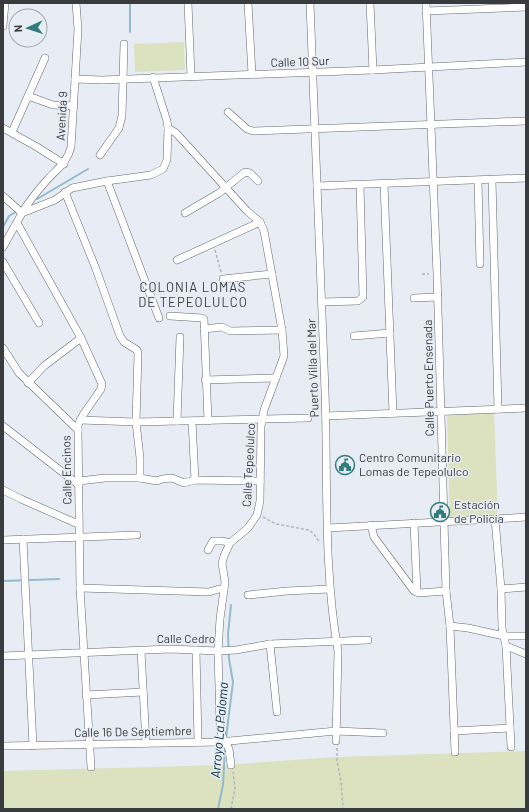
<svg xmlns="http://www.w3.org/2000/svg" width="529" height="812" font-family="Barlow,sans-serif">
	<rect width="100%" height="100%" fill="#e8edf5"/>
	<g fill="#dce1c0">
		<path d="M184,42l1,28 -50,2 -1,-28z"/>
		<path d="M447,412h47l4,105 -48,1z"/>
		<path d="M526,751v58h-523v-38l221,-6 112,-8z"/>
	</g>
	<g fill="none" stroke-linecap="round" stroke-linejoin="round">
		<g stroke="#92bbce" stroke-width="2">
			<path d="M130,32v-29"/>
			<path d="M37,199l51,-30"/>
			<path d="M3,227l6,-11 8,-5"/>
			<path d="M3,581l56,-2"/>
			<path d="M226,738l7,-56 -4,-23 -1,-25 3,-29"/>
			<path d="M218,809l5,-24 2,-38"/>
		</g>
		<g stroke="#62676e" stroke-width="8">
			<g id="minor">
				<path d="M188,3l3,73"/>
				<path d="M248,3l4,71"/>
				<path d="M310,3c4,129 11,259 15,388 3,87 -2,174 13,260l-2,90"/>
				<path d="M370,3l3,67"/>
				<path d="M426,3l11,271 9,317 4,35 5,126"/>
				<path d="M426,11l100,-4"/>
				<path d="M3,26l2,-23"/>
				<path d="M153,77l14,44 1,7 8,5 71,78 13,11 4,9 18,99 2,26 -20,54 -3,16 -1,75 -3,14 -9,13 -18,15 -6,13 -2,7 3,19 -5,37 -2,32 2,74 2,11 7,13 2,16"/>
				<path d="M75,79l27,1 271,-10 153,-8"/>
				<path d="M28,96l25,9 21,1"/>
				<path d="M228,112l19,17 6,2 273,-10"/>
				<path d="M3,128l34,19 27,17"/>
				<path d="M12,132l33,-74"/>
				<path d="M100,155l19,-27 3,-12 2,-72"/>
				<path d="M492,180l6,229"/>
				<path d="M107,181l52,137"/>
				<path d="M478,181l2,83"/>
				<path d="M384,184l9,229"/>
				<path d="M317,186l209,-8"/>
				<path d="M65,192l31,77 24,67 4,6 13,8 1,4 -2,68 4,36v20"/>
				<path d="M3,196l19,17c7,-12 16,-23 25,-33 11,-12 20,-17 24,-33l7,-118 -2,-26"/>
				<path d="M185,213l34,-20 26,-21 5,1 8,8"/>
				<path d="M17,223l64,115 21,46 -1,5 -18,26 -5,10v5l2,158 11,179"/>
				<path d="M3,247l19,-34 33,-13 17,-12 35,-7 44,-6 12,-6 4,-9 1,-32"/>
				<path d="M177,260l83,-38"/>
				<path d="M3,262l36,61"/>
				<path d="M223,279l49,-5"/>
				<path d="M414,298l24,-1"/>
				<path d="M322,302l36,-1 5,-4 -3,-112"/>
				<path d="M170,316l32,2 2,1 4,102"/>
				<path d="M204,329l18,-2 8,4 52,-1"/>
				<path d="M354,336l36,-3"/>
				<path d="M3,348l16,25 59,57"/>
				<path d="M205,380l71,-2"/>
				<path d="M28,383l16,-17 37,-28"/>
				<path d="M326,416l200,-8"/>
				<path d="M80,420l56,2 172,-4"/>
				<path d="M177,421l3,-84"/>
				<path d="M192,421l3,59"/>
				<path d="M3,426l76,59"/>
				<path d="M79,481l26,-3h35l17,3 5,-2 10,-1 12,5 11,-3 65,1"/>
				<path d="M3,490l18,9 57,25"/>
				<path d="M495,519l6,70 1,39 4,18 5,101"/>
				<path d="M414,523l3,69"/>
				<path d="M371,525l3,12 40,54 5,2 27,-2"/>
				<path d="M328,528l167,-9 31,-2"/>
				<path d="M23,539l10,207"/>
				<path d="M3,540l134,-5"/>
				<path d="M208,550l5,-9h10l7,2"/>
				<path d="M80,588l129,4 10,-3h5"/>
				<path d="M501,589l25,-2"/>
				<path d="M248,595l39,-4 43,-2"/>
				<path d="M450,626l18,2 36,8h22"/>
				<path d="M270,644l7,68"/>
				<path d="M506,646l20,8"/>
				<path d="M196,650l2,92"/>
				<path d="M141,651l5,92"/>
				<path d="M3,656l167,-7 48,2 18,-1 34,-6 98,-4"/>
				<path d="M86,695l57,-3"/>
				<path d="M454,731l56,-3"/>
				<path d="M3,746l216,-4 117,-11 47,2"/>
			</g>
		</g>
		<g stroke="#b2b6bc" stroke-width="1.5" stroke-dasharray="3 2" stroke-linecap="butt">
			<path d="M215,250l6,22"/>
			<path d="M422,274h7"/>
			<path d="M263,517l13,7 33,6 5,4 6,9"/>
			<path d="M337,748v13l4,20 2,28"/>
			<path d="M231,809l4,-21 -2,-16"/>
		</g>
		<use href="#minor" stroke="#fff" stroke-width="7"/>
	</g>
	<defs>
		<g id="civic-ring" transform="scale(1)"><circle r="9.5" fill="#e8edf5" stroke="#327c7e" stroke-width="1.5"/><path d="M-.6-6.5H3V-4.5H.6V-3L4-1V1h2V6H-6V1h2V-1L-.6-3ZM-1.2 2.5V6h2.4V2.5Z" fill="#327c7e"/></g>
	</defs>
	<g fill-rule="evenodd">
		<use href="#civic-ring" x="345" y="465"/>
		<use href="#civic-ring" x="440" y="512"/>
	</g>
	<g text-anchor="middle" stroke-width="3" stroke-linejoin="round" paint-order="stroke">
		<g font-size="12" fill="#393b3e" stroke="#e8edf5">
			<text transform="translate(300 62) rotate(-2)" y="4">Calle 10 Sur</text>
			<text transform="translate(62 116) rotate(-87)" y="4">Avenida 9</text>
			<text transform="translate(313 368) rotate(-92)" y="4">Puerto Villa del Mar</text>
			<text transform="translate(429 378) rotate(-91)" y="4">Calle Puerto Ensenada</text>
			<text transform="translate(249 465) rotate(-87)" y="4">Calle Tepeolulco</text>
			<text transform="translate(67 470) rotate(-91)" y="4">Calle Encinos</text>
			<text x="186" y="643">Calle Cedro</text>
			<text transform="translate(133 732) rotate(-1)" y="4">Calle 16 De Septiembre</text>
		</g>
		<g font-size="12" fill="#393b3e" stroke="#e8edf5" text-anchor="start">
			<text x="359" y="462">Centro Comunitario<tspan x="359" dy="14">Lomas de Tepeolulco</tspan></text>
			<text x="454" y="509">Estación<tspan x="454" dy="14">de Policía</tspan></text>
		</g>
		<g font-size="13" letter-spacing="1" fill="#3b3f45" stroke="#e8edf5">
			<text x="193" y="292">COLONIA LOMAS<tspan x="193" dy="15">DE TEPEOLULCO</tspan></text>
		</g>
		<g font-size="13" font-style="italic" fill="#082f3d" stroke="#e8edf5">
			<text transform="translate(219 730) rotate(-85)" y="5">Arroyo La Paloma</text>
		</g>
	</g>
	<rect width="529" height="812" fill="none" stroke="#393b3e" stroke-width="8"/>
	<g transform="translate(28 28) rotate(267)"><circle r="19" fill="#e8edf5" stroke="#a2a6ac"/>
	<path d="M0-3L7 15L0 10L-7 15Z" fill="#327c7e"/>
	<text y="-6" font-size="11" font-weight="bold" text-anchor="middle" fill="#393b3e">N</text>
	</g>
</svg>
